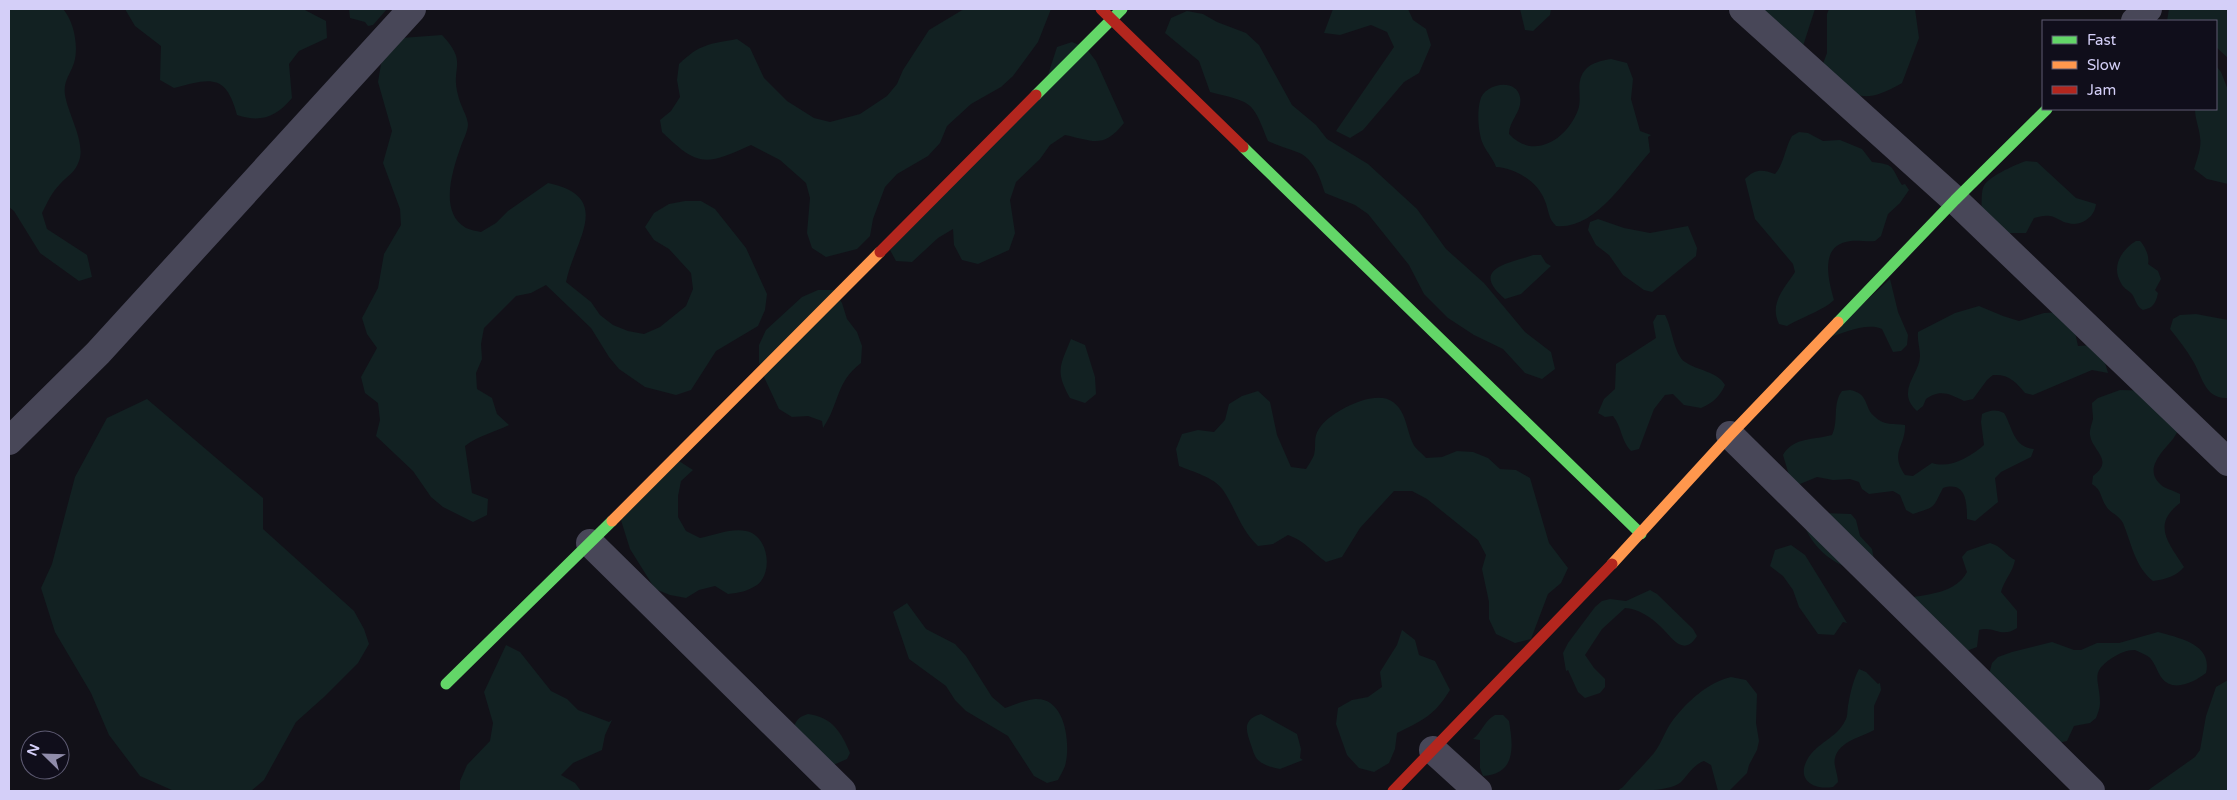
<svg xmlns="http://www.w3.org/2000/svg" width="2237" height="800" font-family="'Varela Round',sans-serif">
	<rect width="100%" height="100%" fill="#121118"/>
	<g fill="#122122">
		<path d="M9,9h54c11,12 16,38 11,54 -4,12 -11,18 -9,32 3,19 21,48 14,66 -4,12 -12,15 -19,23 -8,8 -13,19 -18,29l5,16 40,26 5,22 -13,4 -39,-28 -26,-42 -5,-4z"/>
		<path d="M125,9h178l23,12 1,17 -28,13 -10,13 3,34c-16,19 -31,25 -55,17 -11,-43 -28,-36 -63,-27l-14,-8 1,-34 -26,-20z"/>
		<path d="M349,9h38l-14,16 -5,1 -3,-4 -15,-4z"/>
		<path d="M964,9h87l-13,33 -25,34 -12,11 -30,17 -24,22 -7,17 -12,13 -31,18 -12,13 -12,32 -3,17 -13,13 -31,8 -14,-9 -5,-15 3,-35 -4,-15 -26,-23 -29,-15c-45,20 -52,23 -89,-13l-2,-12 11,-9 9,-14 -3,-17 2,-16c21,-20 30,-20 58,-25l13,9 14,30 23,23 27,17 16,4 30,-8 27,-18 10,-12 6,-14 26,-40z"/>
		<path d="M1333,9h75l5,11 13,9 5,16 -12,28 -15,9 -41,48 -13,8 -14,-7 58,-84 -7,-15 -16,-7 -31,10 -16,-2z"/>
		<path d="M1520,9h31l-1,6 -17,16 -8,-1z"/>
		<path d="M1742,9h73l-12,37z"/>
		<path d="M1829,9h86l4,29 -17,45c-42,24 -47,13 -81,-14l6,-16v-39z"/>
		<path d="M2169,9h59v49l-12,-11v-26h-49z"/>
		<path d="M1187,11l16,3 14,8 29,11 13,12 33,60 24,20 11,14 41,25 49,45 29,40 38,34 41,49 26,20 4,17 -13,10 -17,-6 -22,-24 -29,-14 -26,-17 -24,-24 -15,-29 -41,-51 -13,-9 -30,-12c-5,-15 -11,-35 -28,-41 -10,-4 -19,-6 -29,-11 -16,-41 -15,-38 -58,-49l-11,-31 -34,-28 6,-15z"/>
		<path d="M442,35c27,29 8,31 16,60 2,10 9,20 10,29 0,7 -5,16 -7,22 -8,23 -23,66 5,82 4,2 11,3 15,4l15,-9 12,-12 40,-28c67,14 26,58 18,99l25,20 9,13 13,10 15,6 16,3 16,-7 26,-21 7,-17 -2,-16 -22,-24 -15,-9 -9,-13 9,-14 15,-9 16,-3h16l14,8 31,39 21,46 -2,16 -7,16 -42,25 -25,39 -15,5 -31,-8 -26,-18 -10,-12 -18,-29 -45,-43 -15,8 -15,3 -32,32 -3,16 1,15 -6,14 1,16 15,9 5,16 12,11c-16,8 -30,10 -44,21l7,47 16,6 -1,16 -14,7 -30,-15 -12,-10 -18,-26 -37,-35 4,-16 -2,-17 -13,-10 -4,-16 16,-29 -10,-14 -5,-16 16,-30 6,-34 17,-29 -1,-16 -17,-46 9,-32 -14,-49 3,-18 7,-15 13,-11z"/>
		<path d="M1072,42l14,6 10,13 28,62c-21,26 -30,18 -59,12l-15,10 -10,14 -24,23 -6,18 5,33 -6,17 -31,14 -16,-4 -8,-15 -1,-16 -15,9 -26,24 -16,-1 -6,-11 157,-172 10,-31z"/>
		<path d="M1611,59l16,4 6,16 -2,20 9,32 11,4 -3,2 2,15c-24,26 -54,78 -94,74 -8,-8 -7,-15 -11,-25 -7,-19 -29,-33 -49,-34 -3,-9 -9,-14 -13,-23 -5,-11 -6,-32 -3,-43 3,-17 36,-24 40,-4 3,14 -11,23 -11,37 25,27 58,5 69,-24 5,-14 -4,-28 8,-41 5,-6 17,-9 25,-10z"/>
		<path d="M2216,66l5,6 7,18v94l-21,-5 -13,-10c3,-10 8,-22 6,-32 -1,-10 -5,-18 -5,-28h21z"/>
		<path d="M1799,132l9,1 15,8 17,-1 22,9 10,13c24,3 18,4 30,23l3,-1 4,6 -9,13 -12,11 -7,22 -6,5c-8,1 -17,-1 -24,0 -32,3 -23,38 -17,59 -10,10 -34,18 -47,26l-8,-2c-10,-21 5,-35 16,-52l-2,-8 -38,-45 -10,-40c10,-10 17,-10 30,-5 9,-10 10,-26 17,-38z"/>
		<path d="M2026,161l11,1 39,36 20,6c-1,13 -15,23 -28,19 -7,-1 -11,-6 -18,-7 -6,-1 -11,1 -16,2l-8,15h-17l-28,-17c1,-7 0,-23 2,-28 3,-11 32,-23 43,-27z"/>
		<path d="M1598,219l26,9 26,5 38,-7 9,22 -1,8 -44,36 -8,-2 -21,-15 -14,-20 -13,-10 -8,-15 2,-8z"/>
		<path d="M2136,241h4c5,5 10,16 8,23l10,7 3,8 -6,11 3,3c-2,10 -5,15 -15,17 -7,-4 -7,-10 -11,-16 -4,-4 -9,-6 -11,-11 -10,-16 0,-33 15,-42z"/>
		<path d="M1533,255h8l5,8 5,3 -30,28 -16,5c-37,-31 6,-36 28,-44z"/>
		<path d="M1890,279l8,33 10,23 -1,10 -6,6 -8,1 -11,-23c-16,-7 -40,5 -57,10z"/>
		<path d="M818,290h16l8,13 5,16 10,13 5,14 -1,17c-26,20 -21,40 -38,65l-1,-7 -14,-5 -16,1 -13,-8 -15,-32 -5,-15v-17l7,-15 36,-33z"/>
		<path d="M1979,306l24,10 16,5 25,-8 18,-1 11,11 5,23 16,-1 7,4 7,24 -16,-3 -59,25 -8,-2c-9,-11 -16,-19 -32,-18l-6,5 -14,19 -9,2c-15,-7 -23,-12 -38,-2l-3,7 -6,5c-22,-20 3,-37 3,-55 0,-8 -3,-16 -2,-24l37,-19z"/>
		<path d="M2196,314l32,6 -1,78c-22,1 -25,-22 -34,-37 -7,-12 -15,-22 -23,-32l3,-10 7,-4z"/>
		<path d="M1657,315h8c7,12 9,40 20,47 13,9 32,9 40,23 -5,11 -12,18 -24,23l-17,-3 -11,-11 -8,1 -11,14 -15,40 -8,2c-10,-10 -9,-24 -18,-35l-8,1 -7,-4 6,-14 11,-10 1,-25 40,-26 -3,-16z"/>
		<path d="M1071,339l14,6 10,32 1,17 -11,9 -15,-5c-15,-27 -10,-32 1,-59z"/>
		<path d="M1850,390c20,4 13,17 25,27 9,9 19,6 30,8 1,22 -16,27 0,50l8,1 19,-13c18,6 38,-6 52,-18l-3,-23 1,-8c8,-4 14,-5 22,-1 9,15 9,34 30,36l-3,8 -30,15 -6,6 3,24 -23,19 -8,-2c0,-17 -1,-38 -24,-31 -11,21 -6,18 -30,26l-7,-4 -6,-15 -7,-4 -24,3 -7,-5 -3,-7 -9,-3 -17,1 -16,-3 -17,7 -9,-2 -8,-27c10,-18 31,-15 49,-20 7,-14 0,-31 10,-44z"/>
		<path d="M2120,390l43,1 20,30c-3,6 -6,12 -10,18 -9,11 -29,29 -14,44 5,6 14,7 21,11v9c-29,22 -11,40 4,64 -9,10 -18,12 -31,14 -18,-14 -22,-39 -30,-58 -4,-8 -13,-10 -17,-17 -6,-9 -4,-16 -14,-22l1,-8c22,-16 -1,-25 -3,-41 -1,-5 2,-11 3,-16 0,-5 -1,-10 -1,-16l6,-5z"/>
		<path d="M1258,391l12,11 7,33 14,32 15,2c3,-5 6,-9 8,-14 3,-11 -2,-18 7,-29 11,-15 55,-38 72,-24 15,11 13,31 22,45 3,4 8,7 11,11l16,-1 15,-6 16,1 15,6 12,11 16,1 14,8 19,65 19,25 -7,15 -13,11 -17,45 -16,4 -19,-9 -7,-15v-17l-7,-33 4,-14 -8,-15 -51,-41 -15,-8h-18l-34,37 -18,29 -16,5c-14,-10 -21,-21 -38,-27l-15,9 -15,2c-18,-17 -22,-37 -35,-56 -9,-13 -30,-18 -44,-24l-3,-17 6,-15 16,-4 16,2 11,-12 4,-16 13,-8z"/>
		<path d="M147,399l116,99v31l91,82 10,18 5,15 -11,19 -34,34 -28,25 -32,58 -13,11h-77l-34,-15 -31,-41 -18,-42 -36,-61 -14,-44 11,-24 23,-87 32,-59z"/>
		<path d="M679,461l14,9 -12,11 -3,15v21l8,14 14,7c15,-3 31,-10 46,-7 22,4 28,41 11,54 -9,6 -18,8 -29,9l-13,-8 -16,4 -13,8 -16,-3 -15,-6 -25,-40 -10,-32z"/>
		<path d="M1823,513l28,1 5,6 4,16 12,13 3,16c-5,2 -13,5 -19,4 -22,-2 -47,-25 -52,-46z"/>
		<path d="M1990,543c12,3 15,12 25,17 -2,12 -11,20 -14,32l16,19v17c-16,11 -23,-3 -38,2l-2,17 -16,6 -12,-7 -8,-23 -33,-25c21,-4 48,-5 59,-26l-5,-15 5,-6z"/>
		<path d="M1791,545l14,10 42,68 -4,-1 -9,13 -16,-1 -19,-27 -6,-17 -10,-14 -13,-10 5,-16z"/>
		<path d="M1650,590l7,4 36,35 4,7c-14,22 -25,1 -37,-10 -8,-8 -23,-18 -35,-18l-23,21 -17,26 9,13 11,11v8l-5,6 -15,5 -7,-6 -10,-22 -2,1 -3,-18 5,-10 27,-36 7,-6 8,-2 16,2z"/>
		<path d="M907,603l19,26 29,15 11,12 26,41 13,11c9,-3 20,-8 30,-9 31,-2 36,46 30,67 -2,5 -5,10 -7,14l-11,3 -13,-7 -26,-40 -42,-25 -11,-11 -9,-14 -37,-27 -16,-47z"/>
		<path d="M1402,630l13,10 4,15 16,6 15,29c-16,26 -27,30 -53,43l-2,16 -6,14 -15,9 -15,-4 -12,-13 -11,-31 2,-16 14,-8 16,-3 14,-10 -2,-15 17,-27z"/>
		<path d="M2158,632c21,6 55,12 48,41 -13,10 -34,20 -45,4 -4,-6 -7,-16 -12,-20 -4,-3 -10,-5 -14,-7 -9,0 -15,3 -23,8 -23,15 -12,22 -12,45 0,5 -2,10 -4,15l-6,5 -16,3 -7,15 -9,2 -70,-65 4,-15 6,-6 14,-5 40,-10 22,8h7l16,-7h22z"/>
		<path d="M506,645l14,7 31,39 16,8 11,11 31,12 3,-2 -7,15 -3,15 -29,13 -12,12 14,8 6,8h-121v-10l7,-16 23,-24 3,-18 -9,-31z"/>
		<path d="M1859,669l7,3 12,12 2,-1 1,7 -7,16v24c-12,7 -35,11 -39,28 -2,7 3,16 3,24l-5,5c-18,3 -37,-6 -26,-27 9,-17 30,-22 38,-39 3,-5 2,-9 3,-15 2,-12 5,-26 11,-37z"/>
		<path d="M1731,677l15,3 11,14 -1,29 3,18 -2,9 -8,15 -2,8 -18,18h-11l-7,-26 -7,-4c-11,4 -15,13 -23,21 -11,10 -48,9 -64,9l6,-4c10,-12 21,-22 31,-34 8,-10 11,-23 19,-33 15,-19 34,-37 58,-43z"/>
		<path d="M2228,680v111h-81l48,-34 5,-7 6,-34 10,-29z"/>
		<path d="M808,714c24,3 33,18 42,39l-3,6 -16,7 -38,-35c2,-10 5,-14 15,-17z"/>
		<path d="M1261,714l36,20 4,15 -1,9 3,2 -23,9c-7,-1 -17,-4 -22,-9 -4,-4 -5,-10 -7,-15 -5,-15 -9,-25 10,-31z"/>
		<path d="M1495,715h8l6,6c4,24 8,53 -26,55l-3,-8v-28l-7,-1c9,-7 11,-18 22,-24z"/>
	</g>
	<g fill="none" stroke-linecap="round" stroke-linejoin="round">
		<g stroke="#484758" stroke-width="28">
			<path d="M1743,9l212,191 273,262"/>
			<path d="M2135,21l13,-12"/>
			<path d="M1730,435l361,356"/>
			<path d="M9,441l89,-88 314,-344"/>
			<path d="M590,543l252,248"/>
			<path d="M1433,750l45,41"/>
		</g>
		<g stroke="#63d668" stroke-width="11">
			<path d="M1036,95l86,-86"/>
			<path d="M1243,147l398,387"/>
			<path d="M1838,322l117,-122 92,-91"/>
			<path d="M446,684l166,-163"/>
		</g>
		<g stroke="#ff974d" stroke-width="11">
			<path d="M612,521l268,-269"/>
			<path d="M1612,564l118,-129 108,-113"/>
		</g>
		<g stroke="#b3261e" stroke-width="11">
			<path d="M1101,9l142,138"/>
			<path d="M880,252l156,-157"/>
			<path d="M1393,791l219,-227"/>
		</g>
	</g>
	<rect width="2237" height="800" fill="none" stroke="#d4cff8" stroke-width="20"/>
	<rect x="2042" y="20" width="175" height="90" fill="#100e1b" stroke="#5e5b73"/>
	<rect x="2052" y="36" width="25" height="8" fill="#63d668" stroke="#5e5b73"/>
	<text x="2087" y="45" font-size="15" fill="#d4cff8">Fast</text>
	<rect x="2052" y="61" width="25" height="8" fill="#ff974d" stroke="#5e5b73"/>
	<text x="2087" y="70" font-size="15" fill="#d4cff8">Slow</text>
	<rect x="2052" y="86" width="25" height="8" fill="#b3261e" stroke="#5e5b73"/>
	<text x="2087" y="95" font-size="15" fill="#d4cff8">Jam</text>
	<g transform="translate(45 755) rotate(293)"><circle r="24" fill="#100e1b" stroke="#5e5b73"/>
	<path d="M0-4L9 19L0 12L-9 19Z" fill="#908caa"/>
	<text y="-8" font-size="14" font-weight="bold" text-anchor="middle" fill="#d4cff8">N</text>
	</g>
</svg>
